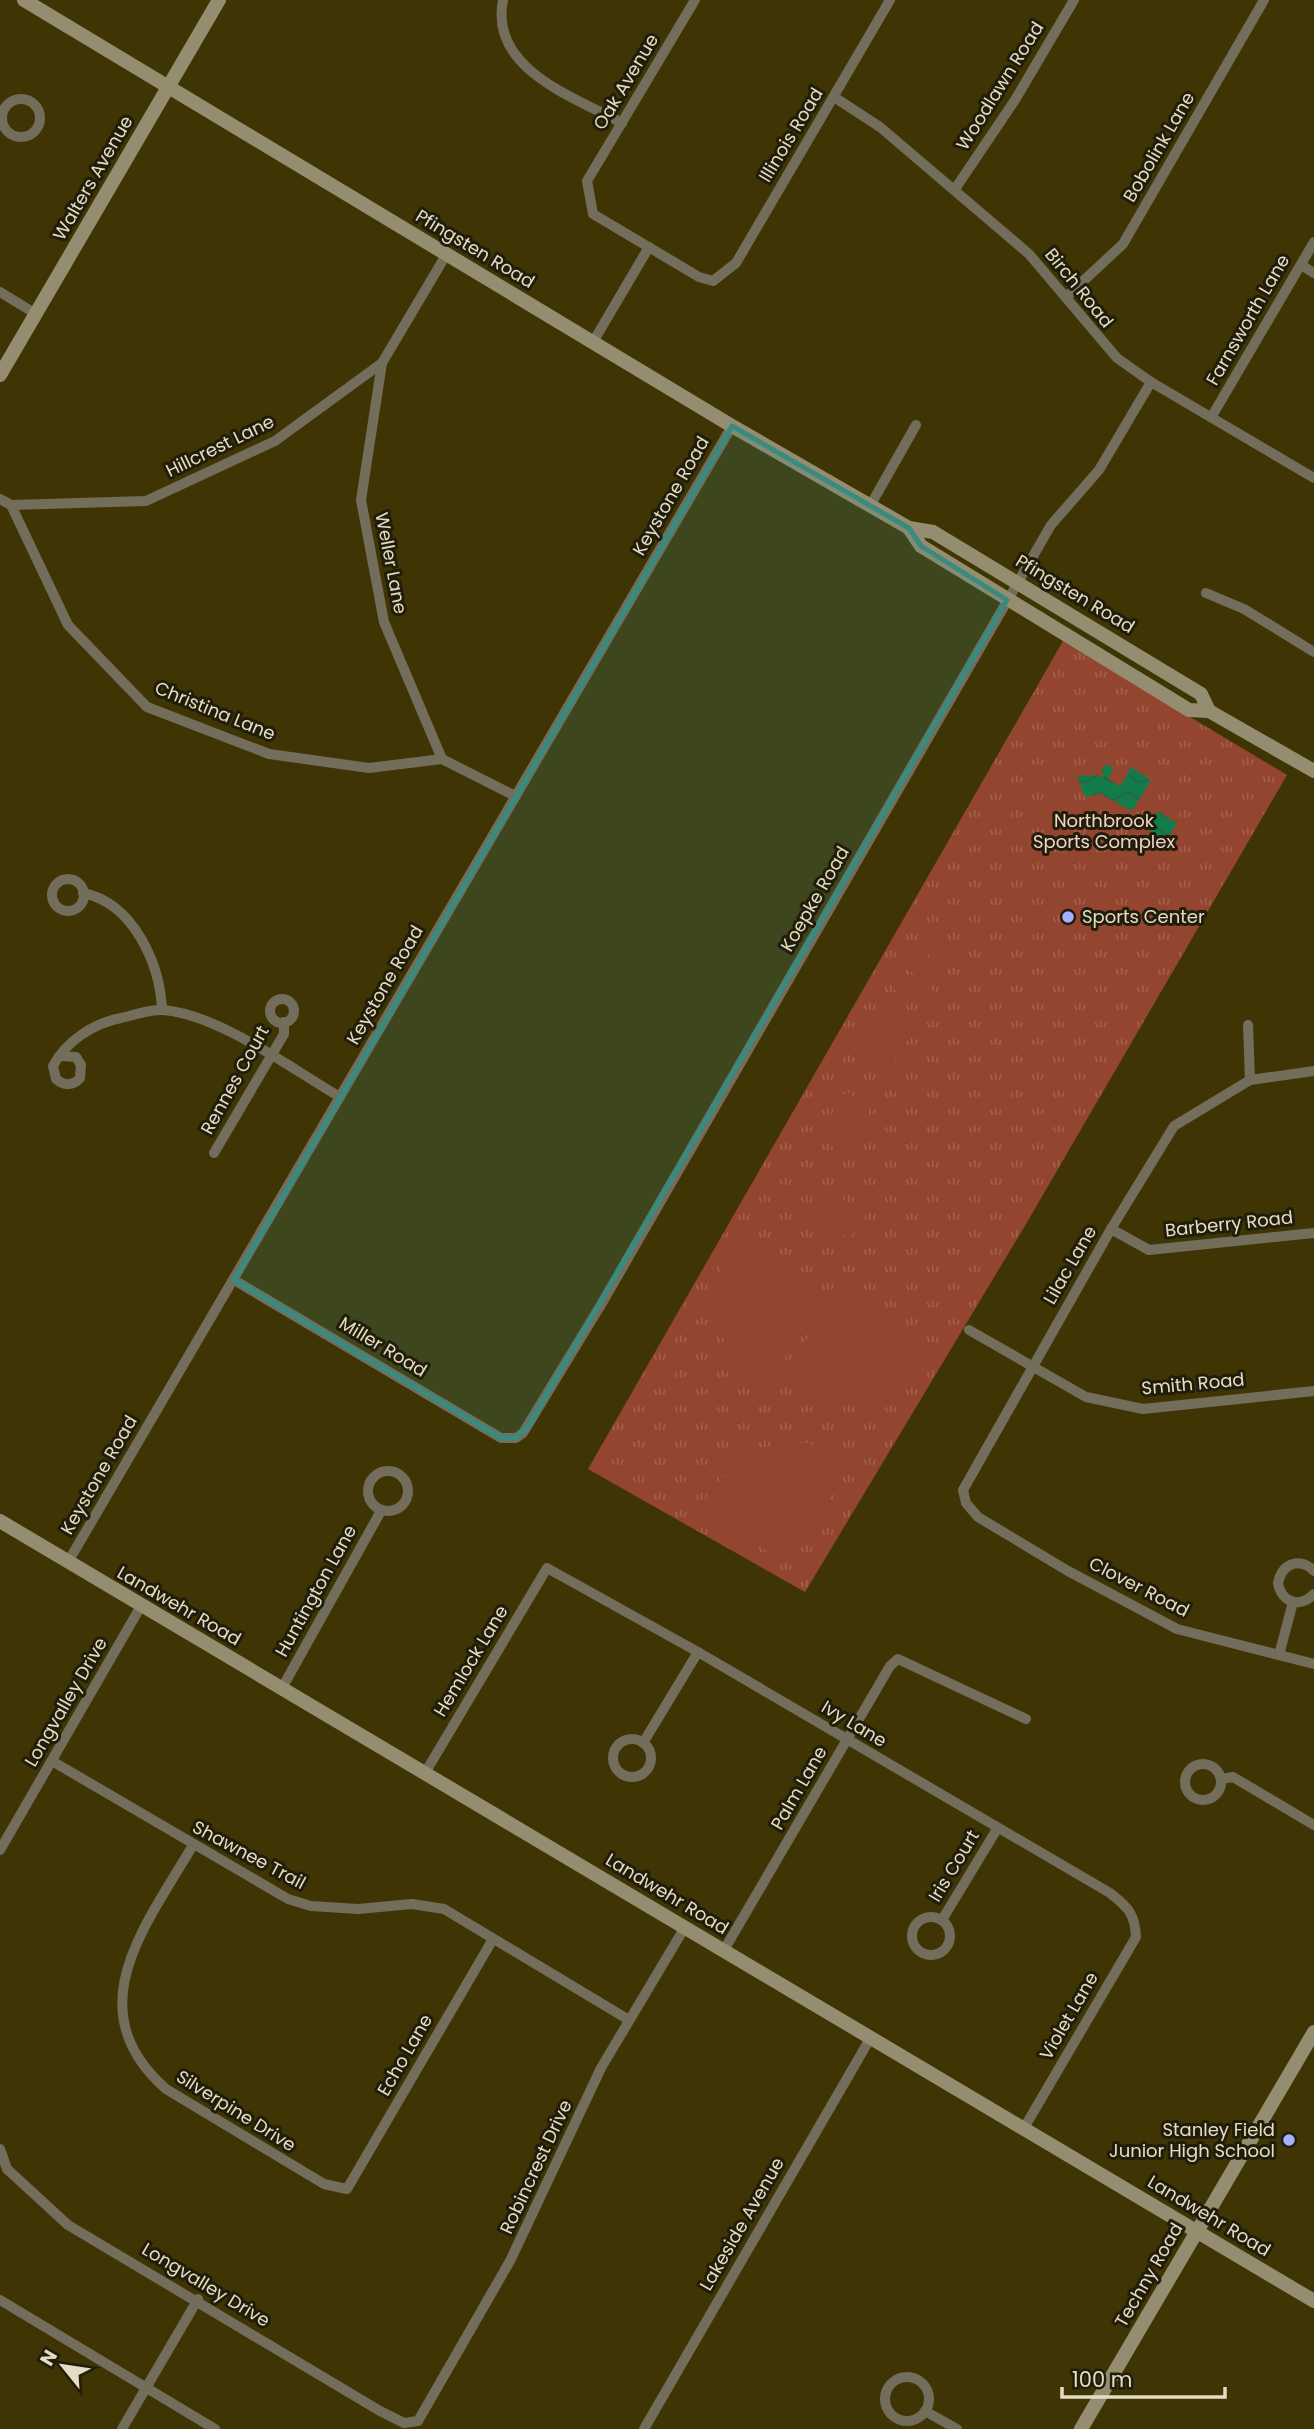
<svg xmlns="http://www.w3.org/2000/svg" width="1314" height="2429" font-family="Poppins,sans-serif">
	<defs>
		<pattern id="park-tufts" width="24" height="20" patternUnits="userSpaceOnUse" patternTransform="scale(1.75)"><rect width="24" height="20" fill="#93452f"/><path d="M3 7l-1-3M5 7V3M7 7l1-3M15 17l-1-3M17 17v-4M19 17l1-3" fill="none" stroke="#a25f4c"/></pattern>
		<pattern id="water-waves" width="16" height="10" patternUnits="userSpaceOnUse" patternTransform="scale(1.75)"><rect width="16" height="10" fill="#127c4b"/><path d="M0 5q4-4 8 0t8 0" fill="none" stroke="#286244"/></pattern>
	</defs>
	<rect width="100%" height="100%" fill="#3f3504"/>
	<path fill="url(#park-tufts)" d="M1063,641l224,134 -261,449 -221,368 -217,-123z"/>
	<g fill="#93452f">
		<path d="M926,932l34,19 -9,16 -34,-19z"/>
		<path d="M915,953l33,19 -8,16 -34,-19z"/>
		<path d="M903,974l34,19 -10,16 -33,-20z"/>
		<path d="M884,1008l32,18 -10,16 -32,-18z"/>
		<path d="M870,1031l32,18 -10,17 -32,-18z"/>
		<path d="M846,1091l25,16 -29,45 -25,-15z"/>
		<path d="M820,1186l46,27 -16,26 -44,-28z"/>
		<path d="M733,1237l83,47 -3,5c16,14 3,29 -5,44l-6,-2 -35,56c-57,-40 -65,-88 -34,-150z"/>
		<path d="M845,1292l7,3 2,9 75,45c-16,34 -57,52 -93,51 -17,-1 -33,-9 -48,-16l-1,-9 42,-77 3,2z"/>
		<path d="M807,1443l20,8 20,20 -46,77 -14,6 -13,-4 -2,4 -74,-45c37,-49 44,-65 109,-66z"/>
	</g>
	<g fill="url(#water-waves)">
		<path d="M1108,764l5,5 -5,10 12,7 9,-14v-6l22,14 -19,31 -31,-17 -16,3 -8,-21 23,-1 3,3 -1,-10z"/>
		<path d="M1158,811l19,12 -11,18 -19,-12z"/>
	</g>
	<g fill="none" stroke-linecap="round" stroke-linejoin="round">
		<g stroke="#726e5b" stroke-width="10">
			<path d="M503,0c-14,69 71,97 119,123"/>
			<path d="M695,0l-108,181 6,33 106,63 14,4 23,-18 154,-263"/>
			<path d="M834,97l46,30 149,127 88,104 34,24 163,96"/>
			<circle cx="21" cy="118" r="19"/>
			<path d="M955,189l60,-89 59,-100"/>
			<path d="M1301,265l13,8"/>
			<path d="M0,292l36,22"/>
			<path d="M1066,297l57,-53 141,-244"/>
			<path d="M593,342l56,-95"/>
			<path d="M382,363l-21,137 23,122 58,137"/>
			<path d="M1212,416l102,-174"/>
			<path d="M0,499l11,6 57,120 79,82 122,47 100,14 73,-9 73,37"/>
			<path d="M11,505l135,-4 129,-60 107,-78 64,-108"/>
			<path d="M870,506l46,-81"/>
			<path d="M1206,593l38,16 70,43"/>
			<circle cx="68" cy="895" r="16"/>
			<path d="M83,893c50,10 77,70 79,117"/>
			<circle cx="282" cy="1011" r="12"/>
			<path d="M1248,1025l2,55"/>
			<path d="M62,1056l14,1 5,8 -1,13c-7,8 -16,8 -24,1l-3,-13c13,-25 41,-43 68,-48 13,-3 29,-9 42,-8 55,4 129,59 177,87"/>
			<path d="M1314,1071l-64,9 -76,46 -63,103 -148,261 3,13 12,14 90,54 109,58 137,35"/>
			<path d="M214,1153l70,-119v-12"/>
			<path d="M1111,1229l38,21 165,-17"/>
			<path d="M234,1280l267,158h15l7,-5 79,-130 449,-778 48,-55 52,-88"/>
			<path d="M969,1330l117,67 57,12 171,-18"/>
			<circle cx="388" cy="1491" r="20"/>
			<path d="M68,1562l664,-1136"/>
			<path d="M1314,1571c-14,-14 -32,-8 -36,12 3,19 22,26 36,11"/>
			<path d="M1279,1655l14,-53"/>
			<path d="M282,1688l99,-177"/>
			<circle cx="632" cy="1758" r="19"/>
			<path d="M643,1743l55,-91"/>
			<path d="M52,1761l236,138 23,7 47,3 54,-5 32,5 185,111"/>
			<circle cx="1203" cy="1782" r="18"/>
			<path d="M425,1773l122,-205 151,84 412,241c18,14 25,21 26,44l-112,191"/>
			<path d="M1221,1779l12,-2 81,48"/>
			<path d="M193,1845c-46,79 -118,164 -27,244l158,95 23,5 146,-250"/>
			<path d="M0,1850l141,-244"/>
			<circle cx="931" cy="1936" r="19"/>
			<path d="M942,1920l55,-91"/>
			<path d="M724,1950l166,-284 8,-7 128,60"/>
			<path d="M0,2149l7,20 61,56 312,186 24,12 14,-2 92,-160 91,-193 84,-141"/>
			<path d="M0,2300l215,129"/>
			<circle cx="907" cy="2399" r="22"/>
			<path d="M925,2411l32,18"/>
			<path d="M122,2429l76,-130"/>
			<path d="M644,2429l227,-392"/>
		</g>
		<g stroke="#958d6f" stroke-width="14">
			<path d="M24,0l708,426 177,102 24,4 268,162 8,17"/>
			<path d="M0,375l219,-375"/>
			<path d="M909,528l12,18 268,164 20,1 105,60"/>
			<path d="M0,1521l1314,780"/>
			<path d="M1081,2429l233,-397"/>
		</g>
	</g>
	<path fill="#398b7f" fill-opacity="0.2" stroke="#398b7f" stroke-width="5" stroke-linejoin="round" d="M732,426l177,102 12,18 86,54 -479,827 -12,11h-15l-267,-158z"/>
	<g fill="#a5b1fc" stroke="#211d0a" stroke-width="2.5">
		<circle cx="1068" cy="917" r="7"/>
		<circle cx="1289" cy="2140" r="7"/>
	</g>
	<g text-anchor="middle" stroke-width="6" stroke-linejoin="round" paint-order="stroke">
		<g font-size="18" fill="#e3ddc5" stroke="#211d0a">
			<text transform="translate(626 82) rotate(-59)" y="6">Oak Avenue</text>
			<text transform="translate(1000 86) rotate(-58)" y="6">Woodlawn Road</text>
			<text transform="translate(791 135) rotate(-59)" y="6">Illinois Road</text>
			<text transform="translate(1159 147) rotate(-60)" y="6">Bobolink Lane</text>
			<text transform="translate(93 178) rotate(-60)" y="6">Walters Avenue</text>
			<text transform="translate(475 249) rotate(31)" y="6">Pfingsten Road</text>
			<text transform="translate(1079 288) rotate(51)" y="6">Birch Road</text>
			<text transform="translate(1248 320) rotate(-60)" y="6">Farnsworth Lane</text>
			<text transform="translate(220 446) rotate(-26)" y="6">Hillcrest Lane</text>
			<text transform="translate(671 496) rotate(-60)" y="6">Keystone Road</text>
			<text transform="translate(391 563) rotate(79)" y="6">Weller Lane</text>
			<text transform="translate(1075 594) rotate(31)" y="6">Pfingsten Road</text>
			<text transform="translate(215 711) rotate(22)" y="6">Christina Lane</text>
			<text transform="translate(815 899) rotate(-60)" y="6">Koepke Road</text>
			<text transform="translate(385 985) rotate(-60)" y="6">Keystone Road</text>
			<text transform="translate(235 1080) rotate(-61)" y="6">Rennes Court</text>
			<text transform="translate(1229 1224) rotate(-6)" y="6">Barberry Road</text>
			<text transform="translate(1070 1265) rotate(-60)" y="6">Lilac Lane</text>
			<text transform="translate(383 1347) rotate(31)" y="6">Miller Road</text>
			<text transform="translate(1193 1384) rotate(-5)" y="6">Smith Road</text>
			<text transform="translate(99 1475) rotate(-60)" y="6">Keystone Road</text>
			<text transform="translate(1139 1587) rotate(27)" y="6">Clover Road</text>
			<text transform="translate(316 1591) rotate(-61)" y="6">Huntington Lane</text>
			<text transform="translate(179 1606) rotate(30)" y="6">Landwehr Road</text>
			<text transform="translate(471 1661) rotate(-59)" y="6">Hemlock Lane</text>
			<text transform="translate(66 1702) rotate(-60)" y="6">Longvalley Drive</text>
			<text transform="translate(854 1724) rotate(31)" y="6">Ivy Lane</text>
			<text transform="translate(799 1788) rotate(-60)" y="6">Palm Lane</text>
			<text transform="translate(249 1855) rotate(28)" y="6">Shawnee Trail</text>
			<text transform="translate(954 1866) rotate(-59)" y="6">Iris Court</text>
			<text transform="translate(667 1894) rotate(31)" y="6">Landwehr Road</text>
			<text transform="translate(1069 2016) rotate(-60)" y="6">Violet Lane</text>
			<text transform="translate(405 2055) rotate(-60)" y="6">Echo Lane</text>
			<text transform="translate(236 2111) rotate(32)" y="6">Silverpine Drive</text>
			<text transform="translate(536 2167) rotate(-65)" y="6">Robincrest Drive</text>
			<text transform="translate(1209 2216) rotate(31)" y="6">Landwehr Road</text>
			<text transform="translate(742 2224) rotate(-60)" y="6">Lakeside Avenue</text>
			<text transform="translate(1149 2275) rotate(-60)" y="6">Techny Road</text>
			<text transform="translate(206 2285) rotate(31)" y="6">Longvalley Drive</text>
		</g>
		<g font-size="18" fill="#f1d3ca" stroke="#211d0a">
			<text x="1104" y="827">Northbrook<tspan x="1104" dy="21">Sports Complex</tspan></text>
		</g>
		<g font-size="18" fill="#e3ddc5" stroke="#211d0a" text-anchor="start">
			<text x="1082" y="923">Sports Center</text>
			<text x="1275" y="2136" text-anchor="end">Stanley Field<tspan x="1275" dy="21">Junior High School</tspan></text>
		</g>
	</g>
	<g transform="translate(63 2366) rotate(300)" stroke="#211d0a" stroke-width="5" paint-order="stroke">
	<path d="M0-5L12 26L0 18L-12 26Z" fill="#e3ddc5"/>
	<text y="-10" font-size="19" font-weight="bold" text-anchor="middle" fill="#e3ddc5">N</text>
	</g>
	<path d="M1062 2387v10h163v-10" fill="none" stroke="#e3ddc5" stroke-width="3.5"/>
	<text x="1072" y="2387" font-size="21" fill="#e3ddc5" stroke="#211d0a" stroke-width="5" paint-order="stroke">100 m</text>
</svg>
